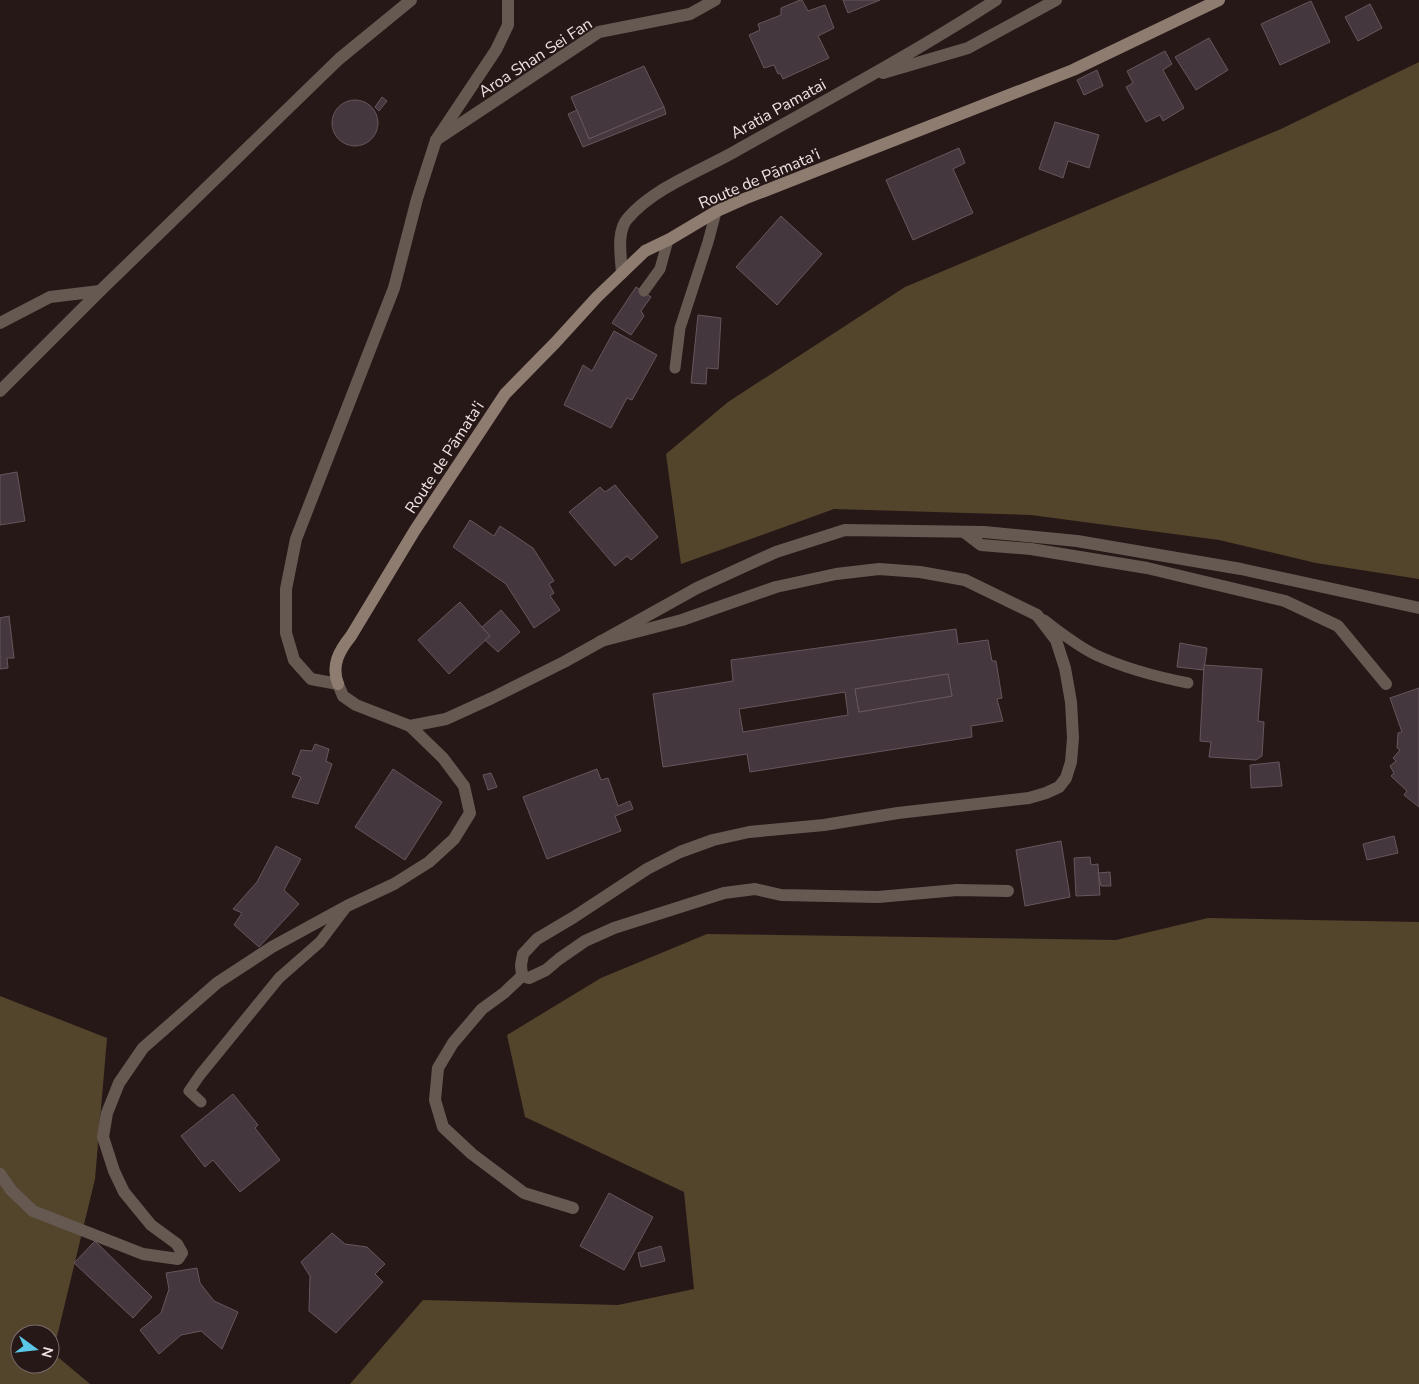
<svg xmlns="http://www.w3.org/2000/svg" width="1419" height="1384" font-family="'Nunito Sans',sans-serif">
	<rect width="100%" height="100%" fill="#271818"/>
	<g fill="#53452b" fill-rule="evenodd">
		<path d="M1419,62v517l-103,-16 -97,-23 -188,-25 -197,-6 -153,55 -15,-110 62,-52 177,-115 376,-158z"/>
		<path d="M1208,918l211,4v462h-1069l73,-84 195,5 76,-16 -10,-97 -159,-75 -18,-82 94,-57 106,-44 409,6z"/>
		<path d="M0,996l107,42 -12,141 -42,174 37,31h-90zM20,1334h30v30h-30z"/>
	</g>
	<g fill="#45373e" stroke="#66565d" fill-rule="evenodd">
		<path d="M800,0h2l6,11 17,-6 9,23 -16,8 11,22 -46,21 -3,-6 -2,1 -4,-9 -10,3 -15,-33 11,-5 -2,-6 23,-9v-7z"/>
		<path d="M843,0h37l-32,13z"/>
		<path d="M1311,1l19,41 -50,23 -19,-41z"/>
		<path d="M1370,4l12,24 -24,13 -13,-24z"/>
		<path d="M1209,38l19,32 -32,20 -21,-33z"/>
		<path d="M1165,51l7,13 -9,6 21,38 -21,13 -3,-6 -14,7 -20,-35 7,-4 -6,-12z"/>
		<path d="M644,66l20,41 -75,32 -18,-42z"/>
		<path d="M1097,70l6,16 -19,9 -7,-15z"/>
		<path d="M382,97l5,4 -8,10 -4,-4z"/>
		<circle cx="355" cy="123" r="23"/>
		<path d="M664,107l2,7 -83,33 -15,-33 9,-4 12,29z"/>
		<path d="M1055,122l44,13 -10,33 -21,-7 -5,17 -24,-9z"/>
		<path d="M959,148l6,15 -12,6 20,44 -60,27 -27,-60z"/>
		<path d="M781,216l41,38 -45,51 -41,-38z"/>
		<path d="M636,287l15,10 -10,14 3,5 -13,19 -19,-12z"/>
		<path d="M698,315l23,3 -3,51 -11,-1 -1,16 -15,-1z"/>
		<path d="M614,331l43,24 -25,45 -5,-2 -16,30 -47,-23 19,-40 9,6z"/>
		<path d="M17,472l8,49 -25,4v-50z"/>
		<path d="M615,485l43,52 -27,23 -4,-4 -12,10 -46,-54 31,-25 5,5z"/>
		<path d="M470,520l24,16 6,-10 33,22 21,33 -5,3 5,9 -4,3 10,14 -26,18 -28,-44 -53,-37z"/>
		<path d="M460,602l30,34 -41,38 -31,-34z"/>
		<path d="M501,610l19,22 -22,20 -13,-12 5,-4 -8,-9z"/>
		<path d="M9,616l5,42h-7l1,10 -8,1v-51z"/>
		<path d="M956,629l2,15 30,-4 4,21h4l6,37 -5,1 6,22 -32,5 1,11 -222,35 -3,-18 -84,13 -10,-73 80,-13 -2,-21zM948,674l4,22 -93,16 -4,-23zM845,692l3,23 -105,17 -4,-23z"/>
		<path d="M1180,643l27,5 -3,22 -27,-3z"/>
		<path d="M1204,665l58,4 -4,52 6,1 -2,34 -6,4 -47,-3 2,-15 -11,-1z"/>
		<path d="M948,674l4,22 -93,16 -4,-23z"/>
		<path d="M1419,688v119l-15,-12 3,-4 -16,-15 3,-3 -4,-7 6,-5 -3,-3 7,-8 -3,-2 1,-15 4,-1 -12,-34z"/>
		<path d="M315,744l14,5 -3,12 6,3 -14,40 -26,-7 9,-20 -9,-3 9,-24 11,1z"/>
		<path d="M1279,762l3,24 -31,2 -1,-23z"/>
		<path d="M393,769l49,33 -37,58 -50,-33z"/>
		<path d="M597,769l4,11 7,-2 10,28 12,-5 3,8 -18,7 6,15 -74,28 -24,-62z"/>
		<path d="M491,773l6,14 -9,3 -5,-15z"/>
		<path d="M1394,836l4,17 -31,7 -4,-16z"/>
		<path d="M1061,841l9,56 -45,9 -9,-56z"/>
		<path d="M276,846l25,13 -17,31 15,14 -40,43 -25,-22 8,-12 -9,-4 24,-27z"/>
		<path d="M1090,857l1,8 7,-1 2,31 -24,1 -2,-38z"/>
		<path d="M1110,872l1,14h-10l-3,-13z"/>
		<path d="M233,1094l25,31 -3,3 25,32 -40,32 -27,-32 -8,7 -24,-31z"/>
		<path d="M609,1193l44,24 -29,53 -44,-24z"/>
		<path d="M332,1233l13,11 22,3 18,17 -10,10 8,8 -47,51 -27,-22 1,-35 -9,-14z"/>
		<path d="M95,1241l57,56 -19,21 -59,-55z"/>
		<path d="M661,1246l4,15 -24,6 -3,-14z"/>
		<path d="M197,1268l3,15 14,18 24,11 -16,37 -21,-18 -20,4 -22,19 -19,-24 21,-17 8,-24 -3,-16z"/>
	</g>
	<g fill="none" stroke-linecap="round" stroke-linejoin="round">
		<g stroke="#665952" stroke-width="11">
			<path d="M644,291l16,-22 8,-29"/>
			<path d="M675,368l5,-40 28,-86 8,-30"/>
			<path d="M1044,620c16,12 33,26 52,35 28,13 62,22 92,28"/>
			<path d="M201,1102l-12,-11 11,-16 79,-97 41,-36 27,-36"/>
		</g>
		<g stroke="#665952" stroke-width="12">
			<path d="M883,73l85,-25 88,-48"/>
			<path d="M436,140l163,-108 91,-18 25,-14"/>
			<path d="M622,273c-1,-17 -6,-42 6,-55 26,-30 72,-47 106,-66 87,-49 177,-97 262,-152"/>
			<path d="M0,323l50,-26 50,-6"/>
			<path d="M964,532l17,13 50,4 116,19 138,33 53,25 48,58"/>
			<path d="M601,641l81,-21 94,-33 60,-13 43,-5 41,3 45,8 72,35 19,25 9,28 6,34 2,36 -2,24 -5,16 -7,9 -13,6 -17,5 -131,15 -74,12 -75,7 -36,8 -33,12 -33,17 -73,48 -37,22 -14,15 -2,11 1,11 7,2 17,-8 13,-11 26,-18 29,-13 110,-35 31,-4 26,6 97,2 79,-7 51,1"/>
			<path d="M410,726l36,-7 46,-21 72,-36 133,-74 79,-36 69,-22 139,2 93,9 164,28 178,39"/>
			<path d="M522,976l-18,17 -22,16 -29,34 -15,25 -3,32 8,27 29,27 52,39 49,15"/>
			<path d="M0,1174l11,16 22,21 110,43 35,5 4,-6 -5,-9 -26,-19 -27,-33 -10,-21 -11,-34 4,-24 12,-30 24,-35 74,-65 55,-36 75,-41 47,-22 35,-22 25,-23 16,-26 -6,-27 -21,-28 -33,-32 -54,-21 -13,-9 -5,-12"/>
		</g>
		<g stroke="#665952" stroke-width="12">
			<path d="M0,391l100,-100 239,-232 72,-59"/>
			<path d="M338,684l-27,-5 -17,-19 -8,-27v-44l10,-50 98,-251 23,-89 19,-59 60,-90 12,-25v-25"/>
		</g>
		<path stroke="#8f7c70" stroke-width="12" d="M338,684c-7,-19 1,-33 13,-48l64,-106 90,-136 50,-51 42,-46 48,-46 25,-12 47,-28 27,-12 329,-129 146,-70"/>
	</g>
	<g text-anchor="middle" stroke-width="4" stroke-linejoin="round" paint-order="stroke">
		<g font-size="16" fill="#eee3e3" stroke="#271818">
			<text transform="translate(535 57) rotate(-33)" y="6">Aroa Shan Sei Fan</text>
			<text transform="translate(778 108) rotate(-29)" y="6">Aratia Pamatai</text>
			<text transform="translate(759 178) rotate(-23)" y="6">Route de Pāmata'i</text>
			<text transform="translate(444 457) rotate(-57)" y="6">Route de Pāmata'i</text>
		</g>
	</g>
	<g transform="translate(35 1349) rotate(105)"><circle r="24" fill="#271818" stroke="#776969"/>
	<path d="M0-4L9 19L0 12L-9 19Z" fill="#5ac8e6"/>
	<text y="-8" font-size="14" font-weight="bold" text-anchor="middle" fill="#eee3e3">N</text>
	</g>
</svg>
